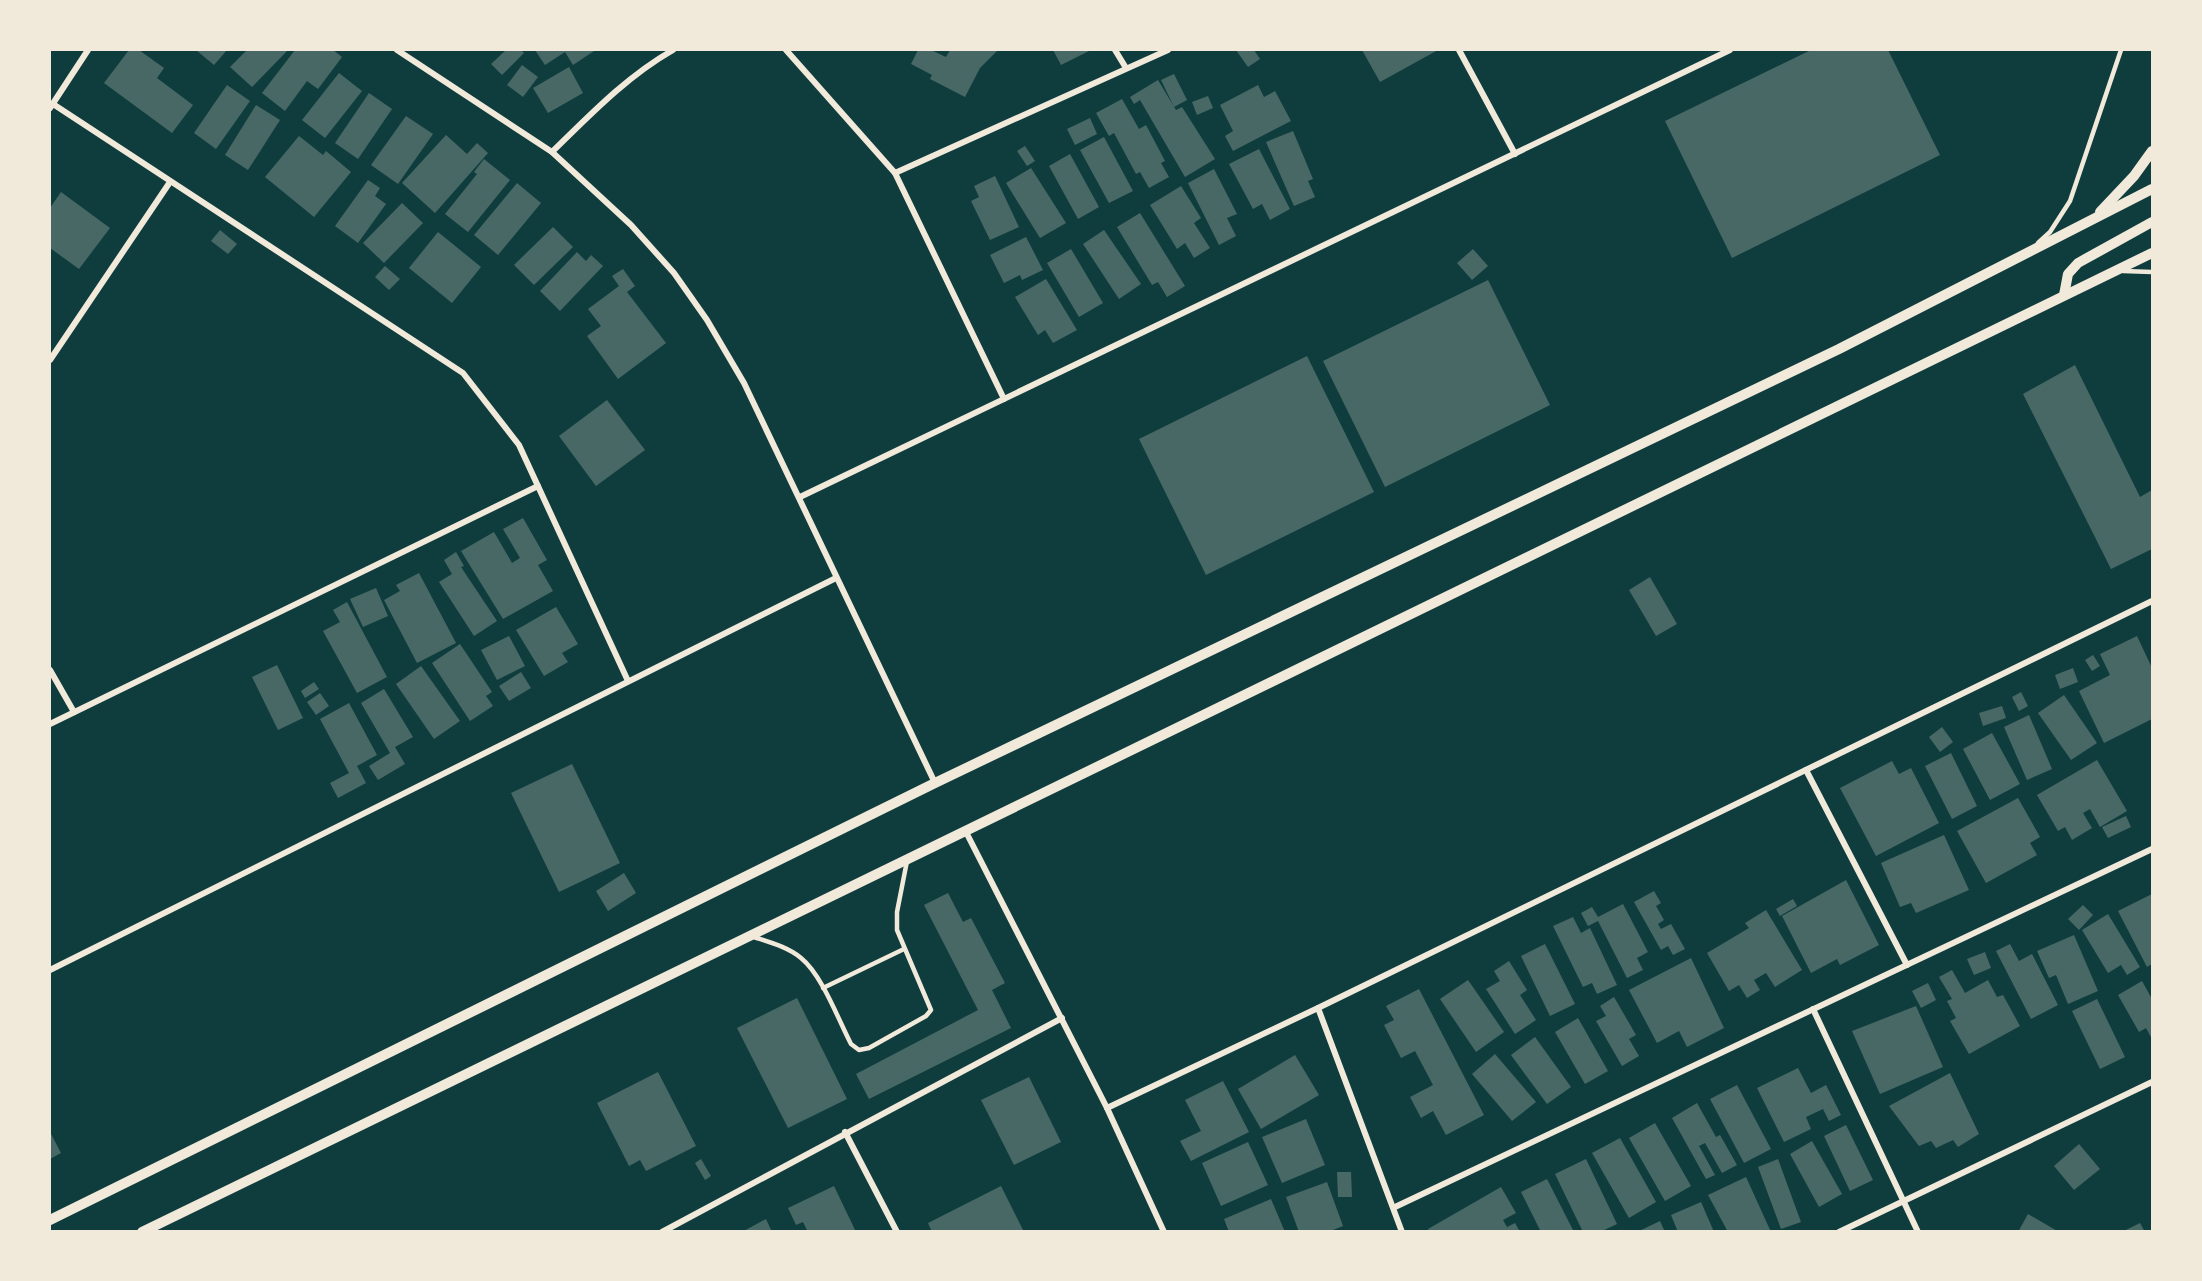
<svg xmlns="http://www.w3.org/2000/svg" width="2202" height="1281" font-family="Barlow,sans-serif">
	<rect width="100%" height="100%" fill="#0f3d3e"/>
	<g fill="#486865">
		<path d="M129,50h10l25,18 -7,10 36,27 -21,28 -68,-50z"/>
		<path d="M196,50h31l-13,15z"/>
		<path d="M247,50h41l-36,37 -22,-20z"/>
		<path d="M295,50h38l9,7 -24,32 -11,-8 -22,30 -23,-18z"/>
		<path d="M506,50h15l3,3 -22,22 -11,-11z"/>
		<path d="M535,50h58l1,1 -21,14 -8,-13 -20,13z"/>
		<path d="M918,50h13l15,7 4,-7h48l-18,18 -15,29 -35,-18 2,-4 -21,-11z"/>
		<path d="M1053,50h38l-30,15z"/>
		<path d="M1236,50h18l6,9 -12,8z"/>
		<path d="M1362,50h76l-58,32z"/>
		<path d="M1811,50h77l52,105 -208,103 -67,-137z"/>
		<path d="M522,65l16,12 -15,20 -16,-12z"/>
		<path d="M569,67l14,26 -35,20 -15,-25z"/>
		<path d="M339,73l23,18 -37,47 -23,-18z"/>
		<path d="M1174,74l13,26 -13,7 -13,-27z"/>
		<path d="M1158,80l18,30 6,-3 33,52 -30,18 -45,-77 -6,4 -4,-7z"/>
		<path d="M227,85l23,16 -34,48 -22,-16z"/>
		<path d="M1258,85l6,12 11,-6 16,30 -58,30 -8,-15 8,-5 -13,-26z"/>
		<path d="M369,93l23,16 -34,50 -23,-16z"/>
		<path d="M1208,96l5,12 -16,7 -5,-13z"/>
		<path d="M1122,99l17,30 7,-4 19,36 -4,2 8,14 -20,11 -9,-16 -4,2 -22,-41 -5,3 -13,-23z"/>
		<path d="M256,105l24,15 -32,50 -23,-15z"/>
		<path d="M406,116l27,18 -35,50 -27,-19z"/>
		<path d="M1090,118l7,16 -22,11 -8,-16z"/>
		<path d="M1293,131l20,48 -5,2 7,16 -21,9 -28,-64z"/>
		<path d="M446,135l21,19 10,-11 11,10 -53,60 -33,-30z"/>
		<path d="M299,136l24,19 3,-4 25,21 -37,45 -49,-40z"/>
		<path d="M1104,137l29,54 -24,12 -29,-53z"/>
		<path d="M1025,146l10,15 -8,5 -10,-15z"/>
		<path d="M1259,149l31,60 -20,11 -8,-16 -9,5 -24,-45z"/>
		<path d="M1070,154l29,53 -21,12 -29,-53z"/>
		<path d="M484,159l26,21 -42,52 -23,-18 32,-40 -3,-2z"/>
		<path d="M1031,168l35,55 -26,15 -34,-55z"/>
		<path d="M1214,169l23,45 -10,4 9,18 -17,9 -31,-62z"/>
		<path d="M995,176l24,51 -29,13 -19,-39 8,-4 -5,-11z"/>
		<path d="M368,180l12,8 -5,8 11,8 -28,39 -23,-17z"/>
		<path d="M517,183l24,20 -43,52 -24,-20z"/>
		<path d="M1181,186l20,32 -7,5 16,25 -16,10 -9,-15 -8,6 -27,-44z"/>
		<path d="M61,192l49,36 -31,41 -29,-21v-40z"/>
		<path d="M402,203l21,20 -39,40 -21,-20z"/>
		<path d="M1140,213l45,73 -18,11 -9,-15 -6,3 -35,-58z"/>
		<path d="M553,227l20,20 -39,38 -20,-20z"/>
		<path d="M220,230l17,14 -9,10 -17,-13z"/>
		<path d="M1104,230l37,54 -22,15 -36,-55z"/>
		<path d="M438,232l43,35 -29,36 -43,-35z"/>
		<path d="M1026,237l17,33 -21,10 -2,-5 -16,8 -14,-28z"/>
		<path d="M1071,249l32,54 -24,14 -32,-54z"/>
		<path d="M1473,249l15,17 -16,14 -15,-17z"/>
		<path d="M577,252l9,9 5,-6 12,11 -43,45 -20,-20z"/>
		<path d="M385,266l15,13 -11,11 -14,-13z"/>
		<path d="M623,269l12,17 -8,6 39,51 -48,36 -31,-43 14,-10 -13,-17 31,-23 -7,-10z"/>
		<path d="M1046,279l31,51 -24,13 -8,-13 -7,5 -23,-38z"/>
		<path d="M1488,280l62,125 -165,82 -62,-126z"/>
		<path d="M1307,356l67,136 -168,83 -67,-136z"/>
		<path d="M2075,365l65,132 12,-7v59l-41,20 -88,-175z"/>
		<path d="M607,400l38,50 -49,36 -37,-50z"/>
		<path d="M523,518l24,42 -9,5 15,26 -50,28 -42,-68 33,-19 18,31 8,-5 -17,-29z"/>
		<path d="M456,552l8,14 -3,1 36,54 -23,15 -35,-54 13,-8 -8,-14z"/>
		<path d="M419,573l37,70 -39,20 -33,-63 16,-9 -4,-6z"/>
		<path d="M1650,577l27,47 -21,12 -27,-46z"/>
		<path d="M376,588l12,28 -25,11 -13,-28z"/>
		<path d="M347,602l40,75 -30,16 -34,-62 17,-9 -7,-12z"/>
		<path d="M556,607l22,37 -16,9 6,9 -24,14 -28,-46z"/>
		<path d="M509,636l16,30 -28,14 -16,-30z"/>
		<path d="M2137,636l15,32v51l-48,24 -25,-52 31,-16 -10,-21z"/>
		<path d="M460,644l32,48 -6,4 7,10 -23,15 -38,-58z"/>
		<path d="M2093,655l7,11 -8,5 -7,-11z"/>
		<path d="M277,665l26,53 -25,12 -26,-53z"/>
		<path d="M421,666l39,55 -26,18 -38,-55z"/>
		<path d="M2073,668l5,14 -18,7 -5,-14z"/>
		<path d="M521,672l10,16 -22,13 -10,-15z"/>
		<path d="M314,682l5,7 -14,9 -4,-7z"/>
		<path d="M384,689l29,48 -18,10 10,17 -27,16 -9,-14 21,-13 -29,-50z"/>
		<path d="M2021,692l7,14 -9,5 -7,-14z"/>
		<path d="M320,693l9,13 -13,9 -9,-13z"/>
		<path d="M2064,695l33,48 -26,17 -33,-47z"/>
		<path d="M349,703l28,52 -20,11 9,17 -28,15 -8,-15 19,-10 -29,-54z"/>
		<path d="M2002,706l4,12 -23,8 -4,-13z"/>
		<path d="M2029,715l23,54 -25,11 -23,-53z"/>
		<path d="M1942,727l11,15 -13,10 -11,-15z"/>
		<path d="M1992,733l28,51 -30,16 -27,-51z"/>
		<path d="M1951,753l26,53 -25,13 -27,-53z"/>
		<path d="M2097,760l30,51 -27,16 -10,-18 -7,4 9,15 -20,12 -7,-13 -7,4 -21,-36z"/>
		<path d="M1892,761l7,13 12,-6 28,55 -63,33 -36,-68z"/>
		<path d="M572,764l48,99 -61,29 -48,-99z"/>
		<path d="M2018,798l22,39 -10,6 7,12 -51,28 -29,-52z"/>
		<path d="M2126,816l5,11 -23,11 -6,-11z"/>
		<path d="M1944,835l25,55 -53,23 -5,-10 -11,4 -19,-44z"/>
		<path d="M624,873l12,20 -28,18 -12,-20z"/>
		<path d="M1846,880l33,65 -39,20 -3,-6 -26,14 -29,-57z"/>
		<path d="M1654,891l7,12 -5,3 8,14 -6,4 3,5 10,-5 14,25 -12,6 -5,-9 -7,4 -27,-48z"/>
		<path d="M948,893l15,29 8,-4 34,65 -13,7 19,38 -142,71 -13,-25 122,-64 -54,-105z"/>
		<path d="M2152,894v70l-5,3 -29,-56z"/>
		<path d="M1793,899l4,7 -17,10 -4,-7z"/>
		<path d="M1623,904l25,48 -11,6 6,12 -16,8 -29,-57 -10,5 -7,-13 11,-6 6,10z"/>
		<path d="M2083,905l10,10 -14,15 -11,-11z"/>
		<path d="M1766,910l36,60 -27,17 -9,-14 -12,7 6,10 -13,8 -8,-13 -10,6 -22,-38 42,-25 -4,-5z"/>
		<path d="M2108,914l32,53 -13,8 -6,-10 -13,8 -26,-43z"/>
		<path d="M1573,917l8,16 9,-5 27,57 -20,9 -5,-11 -9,4 -30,-61z"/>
		<path d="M2074,935l24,56 -30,13 -12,-29 -7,3 -12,-27z"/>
		<path d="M1545,944l30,60 -25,12 -29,-60z"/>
		<path d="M2010,944l9,17 13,-7 26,51 -27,14 -35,-68z"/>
		<path d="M1985,952l6,16 -17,7 -7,-16z"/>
		<path d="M1691,958l33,70 -37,19 -8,-16 -22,12 -28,-53z"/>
		<path d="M1509,961l18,29 -7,5 16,25 -21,14 -29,-45 14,-8 -6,-10z"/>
		<path d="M1952,970l13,23 23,-13 9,17 6,-2 17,31 -51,28 -19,-33 6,-3 -9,-17 5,-2 -13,-22z"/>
		<path d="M1468,980l36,52 -28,20 -36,-53z"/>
		<path d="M2142,981l10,18v40l-6,-11 -7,4 -21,-37z"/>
		<path d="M1928,983l8,17 -15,8 -9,-17z"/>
		<path d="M1419,989l65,126 -38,20 -13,-24 -12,7 -11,-21 23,-12 -18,-34 -14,7 -17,-33 10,-5 -8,-14z"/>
		<path d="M1614,997l22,38 -7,4 10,17 -17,10 -26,-45 10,-5 -6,-10z"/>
		<path d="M797,998l50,101 -59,29 -51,-100z"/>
		<path d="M2097,999l28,58 -25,12 -28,-58z"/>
		<path d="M1916,1006l27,61 -63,27 -28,-63z"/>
		<path d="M1578,1018l30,53 -23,13 -30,-52z"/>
		<path d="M1535,1037l36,50 -24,17 -36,-49z"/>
		<path d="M1495,1054l41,48 -24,19 -40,-47z"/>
		<path d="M1295,1055l24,40 -58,34 -23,-40z"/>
		<path d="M1798,1068l13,25 15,-8 15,30 -12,6 -6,-12 -17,8 5,12 -27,13 -27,-54z"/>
		<path d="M658,1072l38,74 -50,25 -6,-11 -11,6 -32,-63z"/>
		<path d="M1950,1073l29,61 -21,13 -5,-7 -17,8 -5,-7 -12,5 -30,-40z"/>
		<path d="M1029,1077l32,65 -47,23 -33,-65z"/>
		<path d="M1223,1081l26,51 -58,29 -11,-20 21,-10 -16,-31z"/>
		<path d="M1737,1085l34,64 -27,14 -34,-64z"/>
		<path d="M1697,1103l19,34 4,-2 17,30 -15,8 -17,-30 -6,3 16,29 -9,4 -34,-61z"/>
		<path d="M1306,1119l19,46 -43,18 -20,-46z"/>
		<path d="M1655,1123l36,63 -26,15 -36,-63z"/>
		<path d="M1846,1125l27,55 -23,11 -26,-55z"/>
		<path d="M50,1132l11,21 -11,6z"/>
		<path d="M1620,1138l36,64 -27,16 -37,-65z"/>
		<path d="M1812,1141l30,53 -23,13 -29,-53z"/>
		<path d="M1248,1142l20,43 -47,21 -19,-43z"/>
		<path d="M2079,1144l21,25 -26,21 -20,-24z"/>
		<path d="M701,1159l10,17 -6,4 -10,-17z"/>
		<path d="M1586,1159l31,65 -17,8h-17l-28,-58z"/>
		<path d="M1778,1159l23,63 -20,7 -23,-62z"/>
		<path d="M1337,1172h14l1,25h-14z"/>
		<path d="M1746,1177l25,55h-43l-20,-37z"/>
		<path d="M1547,1179l27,53h-33l-20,-40z"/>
		<path d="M1327,1182l16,44 -15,6h-29l-13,-35z"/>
		<path d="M834,1186l22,46h-48l-5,-10 -7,3 -8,-17z"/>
		<path d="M1001,1186l23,46h-92l-4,-9z"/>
		<path d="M1501,1187l15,26 -13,7 4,7 8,-4 5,9h-90l-2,-3z"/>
		<path d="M1271,1199l14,33h-56l-5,-13z"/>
		<path d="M1701,1202l13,30h-36l-7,-17z"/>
		<path d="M2028,1214l31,18h-41z"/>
		<path d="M766,1219l6,13h-30z"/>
		<path d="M1660,1221l5,11h-28z"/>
		<path d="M2140,1223l5,9h-23z"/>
	</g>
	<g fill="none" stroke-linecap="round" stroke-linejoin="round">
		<g stroke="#f1e9da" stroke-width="4.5">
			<path d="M2038,243l12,-11 20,-31 51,-151"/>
			<path d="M2123,271l29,1"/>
			<path d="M754,937c15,5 34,10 47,21 21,17 37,61 50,86l8,6 10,-2 57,-32 5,-6 -34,-80v-18l10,-51"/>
			<path d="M823,988l81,-39"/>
		</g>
		<g stroke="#f1e9da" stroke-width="6">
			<path d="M397,50l155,102 79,73 43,48 33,47 37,63 191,400"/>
			<path d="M786,50l109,123 109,226"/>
			<path d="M1115,50l11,18"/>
			<path d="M1459,50l56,104"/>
			<path d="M53,104l410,269 56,72 109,236"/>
			<path d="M50,108l38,-58"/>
			<path d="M552,152c38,-37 74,-75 121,-102"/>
			<path d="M895,173l273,-123"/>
			<path d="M50,360l120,-178"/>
			<path d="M800,497l930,-447"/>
			<path d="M50,670l24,42"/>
			<path d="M50,724l488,-238"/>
			<path d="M1806,770l101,195"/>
			<path d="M966,832l141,276 57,124"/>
			<path d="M50,970l786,-392"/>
			<path d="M1318,1008l84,224"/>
			<path d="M1813,1009l105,223"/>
			<path d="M1107,1108l211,-100 834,-407"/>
			<path d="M845,1132l52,100"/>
			<path d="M1395,1207l757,-358"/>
			<path d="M662,1232l400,-214"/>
			<path d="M1839,1232l313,-150"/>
		</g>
		<g stroke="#f1e9da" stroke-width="10">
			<path d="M2100,212l34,-36 18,-25"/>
			<path d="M2064,295l4,-21 10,-11 74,-41"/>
			<path d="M50,1220l885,-437 904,-434 313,-160"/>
			<path d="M142,1232l2010,-979"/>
		</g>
	</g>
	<rect width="2202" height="1281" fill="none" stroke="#f1e9da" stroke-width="102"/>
</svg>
